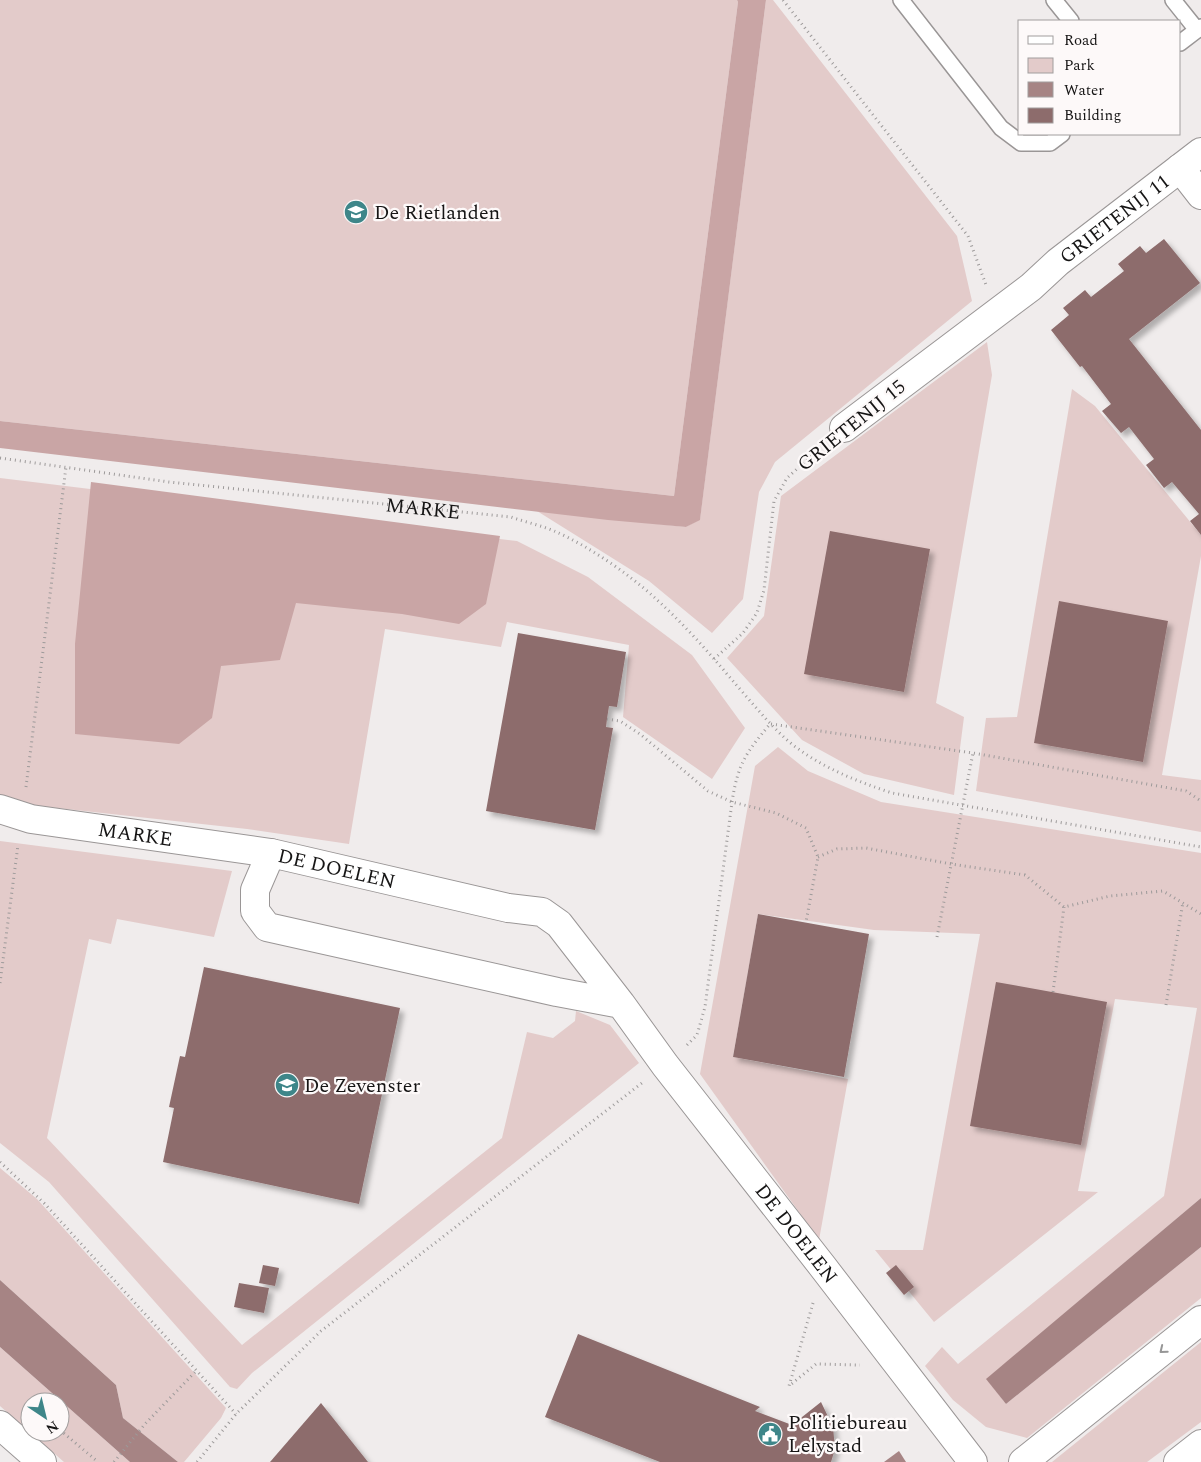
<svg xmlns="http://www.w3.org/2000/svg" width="1201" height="1462" font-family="Spectral,serif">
	<defs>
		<filter id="shadow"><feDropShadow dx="4.5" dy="4.5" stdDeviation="2.5" flood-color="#0004"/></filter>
	</defs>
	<rect width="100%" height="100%" fill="#f0ecec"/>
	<g fill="#e3cbca">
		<path d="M0,0h737l1,2 -64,494 -674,-75z"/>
		<path d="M766,0h7l184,236 15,65 -197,161 -16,30 -16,107 -31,34 -63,-52 -112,-70 149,16 14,-8z"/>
		<path d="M987,342l5,33 -56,328 28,14 -10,78 -90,-21 -62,-34 -75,-82 37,-42 17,-120z"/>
		<path d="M1072,389l23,17 106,129v21l-39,219 39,5v52l-225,-41 10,-73 31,-1z"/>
		<path d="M0,478l517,63 71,36 104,78 53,73 -33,51 -89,-62 6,-72 -122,-23 -6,25 -116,-18 -36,215 -102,-15 -235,-26 -12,-6z"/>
		<path d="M778,747l30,24 73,31 320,51v345l-214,181 19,25 195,-157v51l-174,140 -41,-11 -33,-27 -28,-34 17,-19 16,17 206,-168 33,-188 -82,-9 -37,192 20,1 -164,130 -59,-72h48l57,-316 -106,-4 -116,-16 -25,143 115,22 -29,161 -119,-166 55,-308z"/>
		<path d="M0,841l232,30 -18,66 -97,-18 -6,25 -22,-5 -42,199 195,207 260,-207 25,-106 26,6 22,-17 1,-10 34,14 29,38 -387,310 -15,16 -7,-2 -181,-205 -49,-39z"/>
		<path d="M0,1168l37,31 189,209 -5,10 -37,44h-6l-55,-44 -7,-33 -116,-105z"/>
		<path d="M1201,1342v80l-54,40h-95z"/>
		<path d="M0,1347l130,115h-66l-34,-30h30v-30h-30v30l-30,-26z"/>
	</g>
	<g fill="#c9a5a5">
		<path d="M737,0h29l-66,520 -14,7 -78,-7 -608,-72v-27l674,75 64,-494z"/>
		<path d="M91,482l409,54 -14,68 -27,20 -57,-10 -106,-11 -16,57 -59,6 -9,52 -33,26 -104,-10v-90z"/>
	</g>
	<g fill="#a68484">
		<path d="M1201,1198v49l-195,157 -20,-25z"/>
		<path d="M0,1280l116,105 7,33 55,44h-48l-130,-115z"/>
		<path d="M899,1451l7,11h-22z"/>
	</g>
	<g fill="#8d6c6c" filter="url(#shadow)">
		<path d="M1164,239l36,44 -71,56 72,91v105l-11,-14 9,-7 -27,-32 -8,6 -18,-23 8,-6 -25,-32 -8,6 -19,-22 9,-7 -29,-38 -2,1 -29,-37 18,-15 -6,-7 22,-18 6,7 33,-26 -6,-7 22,-18 6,7z"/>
		<path d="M830,531l100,18 -26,143 -100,-18z"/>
		<path d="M1059,601l109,20 -25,141 -109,-19z"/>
		<path d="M518,633l108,19 -9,55 -8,-1 -2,13 -1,8 7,1 -18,102 -109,-19z"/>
		<path d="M758,914l111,20 -25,143 -111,-20z"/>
		<path d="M204,967l196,41 -41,196 -196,-42 11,-54 -5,-1 11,-51 5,1z"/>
		<path d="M996,982l111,20 -26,143 -111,-19z"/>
		<path d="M263,1265l16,3 -4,18 -16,-3z"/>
		<path d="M896,1265l18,22 -10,8 -18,-22z"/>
		<path d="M239,1283l30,5 -5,25 -30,-6z"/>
		<path d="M578,1334l182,73 -5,4 37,14 29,-23 12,25 2,22 -4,13h-171l-115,-45z"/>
		<path d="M321,1403l47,59h-98z"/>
	</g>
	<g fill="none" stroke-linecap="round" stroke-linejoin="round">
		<g stroke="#9a9696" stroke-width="18">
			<g id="lane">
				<path d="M901,0l100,128 20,15h29l12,-9"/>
				<path d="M1054,0l17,21"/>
				<path d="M1173,0l24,30"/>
				<path d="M1180,43l21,-16"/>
			</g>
		</g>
		<g stroke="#9a9696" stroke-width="30">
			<g id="street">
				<path d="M1180,168l21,27"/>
				<path id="s2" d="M844,428l187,-141 27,-25 143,-110"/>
				<path id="s3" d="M0,809l31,10 240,34"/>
				<path id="s4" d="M621,1004l-64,-12 -290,-65 -12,-16v-21l16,-37 237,55 34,4 17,12 62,80 44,61 158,202 150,195"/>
			</g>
		</g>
		<g stroke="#9a9696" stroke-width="30">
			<g id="secondary">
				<path d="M0,1425l42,37"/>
				<path d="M1023,1462l178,-142"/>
				<path d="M1178,1462l23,-18"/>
			</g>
		</g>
		<g stroke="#9d9a9a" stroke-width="3" stroke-dasharray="1 4" stroke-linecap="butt">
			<path d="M783,0l185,236 18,49"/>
			<path id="s1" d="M0,458l169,24 342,35c14,5 29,8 43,14 33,14 75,43 101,67 30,27 57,58 83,89 18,20 34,41 55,58 30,23 63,36 99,48l309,54"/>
			<path d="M714,659l29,-26 14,-20 7,-23 10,-89 13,-23 34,-31"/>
			<path d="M607,719l13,2 20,13 68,57 24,11 44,11 30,15 12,29 -12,65"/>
			<path d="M771,724l202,29 213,38 15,10"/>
			<path d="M26,787l40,-320"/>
			<path d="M818,857l19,-8 29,-1 85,16 74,11 39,32 46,-11 53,-5 38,23"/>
			<path d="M937,937l36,-184"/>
			<path d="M0,983l18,-138"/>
			<path d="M1053,992l11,-85"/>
			<path d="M1166,1005l17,-103"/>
			<path d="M687,1045l10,-10 8,-28 27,-205c6,-39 14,-49 38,-78"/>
			<path d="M0,1162l44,41 192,211"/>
			<path d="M813,1303l-24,83 27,-22 44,1"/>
			<path d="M60,1430l38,32"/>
			<path d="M114,1462l31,-38 52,-54"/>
			<path d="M197,1462l39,-48 85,-83 321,-248"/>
		</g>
		<use href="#lane" stroke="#fff" stroke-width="15"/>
		<use href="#street" stroke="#fff" stroke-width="28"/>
		<use href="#secondary" stroke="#fff" stroke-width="28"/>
	</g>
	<defs><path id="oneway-chevron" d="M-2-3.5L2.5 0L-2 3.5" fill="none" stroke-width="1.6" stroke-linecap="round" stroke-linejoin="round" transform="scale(1.25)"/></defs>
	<use stroke="#969696" href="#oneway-chevron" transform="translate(1163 1350) rotate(141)"/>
	<defs>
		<g id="school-disc" transform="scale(1.25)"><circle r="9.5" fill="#3e8689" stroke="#fdf9f9"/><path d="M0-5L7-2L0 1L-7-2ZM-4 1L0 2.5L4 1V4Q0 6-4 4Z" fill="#fff"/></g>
		<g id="civic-disc" transform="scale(1.25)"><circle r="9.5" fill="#3e8689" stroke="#fdf9f9"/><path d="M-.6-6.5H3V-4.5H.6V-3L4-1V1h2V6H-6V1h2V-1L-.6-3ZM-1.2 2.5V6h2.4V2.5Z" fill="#fff"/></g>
	</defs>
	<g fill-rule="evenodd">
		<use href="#school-disc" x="356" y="212"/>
		<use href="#school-disc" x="287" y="1085"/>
		<use href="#civic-disc" x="770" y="1434"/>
	</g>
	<g text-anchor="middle" stroke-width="4.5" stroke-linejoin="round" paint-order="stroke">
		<g font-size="20" fill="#161515" stroke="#fdf9f9" text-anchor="start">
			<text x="374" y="219">De Rietlanden</text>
			<text x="304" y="1092">De Zevenster</text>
			<text x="788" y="1429">Politiebureau<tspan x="788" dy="23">Lelystad</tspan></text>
		</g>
		<g font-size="20" fill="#161515" stroke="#fdf9f9">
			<text dy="7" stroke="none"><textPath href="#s2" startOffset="342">GRIETENIJ 11</textPath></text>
			<text transform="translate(851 425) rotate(-39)" y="7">GRIETENIJ 15</text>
			<text dy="7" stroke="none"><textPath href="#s1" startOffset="426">MARKE</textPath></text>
			<text dy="7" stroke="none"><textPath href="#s3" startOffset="138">MARKE</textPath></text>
			<text dy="7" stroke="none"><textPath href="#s4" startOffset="511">DE DOELEN</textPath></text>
			<text dy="7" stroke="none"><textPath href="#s4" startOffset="1132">DE DOELEN</textPath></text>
		</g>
	</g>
	<rect x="1018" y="20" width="162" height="115" fill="#fdf9f9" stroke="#a19e9e"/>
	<rect x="1028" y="36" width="25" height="8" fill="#ffffff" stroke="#a19e9e"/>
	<text x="1064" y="45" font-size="15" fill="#161515">Road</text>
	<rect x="1028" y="58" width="25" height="15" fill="#e3cbca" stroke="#a19e9e"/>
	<text x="1064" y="70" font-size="15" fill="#161515">Park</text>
	<rect x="1028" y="82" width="25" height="15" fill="#a68484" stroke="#a19e9e"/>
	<text x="1064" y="95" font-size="15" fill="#161515">Water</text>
	<rect x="1028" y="108" width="25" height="15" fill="#8d6c6c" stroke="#a19e9e"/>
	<text x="1064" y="120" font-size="15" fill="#161515">Building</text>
	<g transform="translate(45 1417) rotate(145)"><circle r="24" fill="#fdf9f9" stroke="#a19e9e"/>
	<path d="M0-4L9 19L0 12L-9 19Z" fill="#3e8689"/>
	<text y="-8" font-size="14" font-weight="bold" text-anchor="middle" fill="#161515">N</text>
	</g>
</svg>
